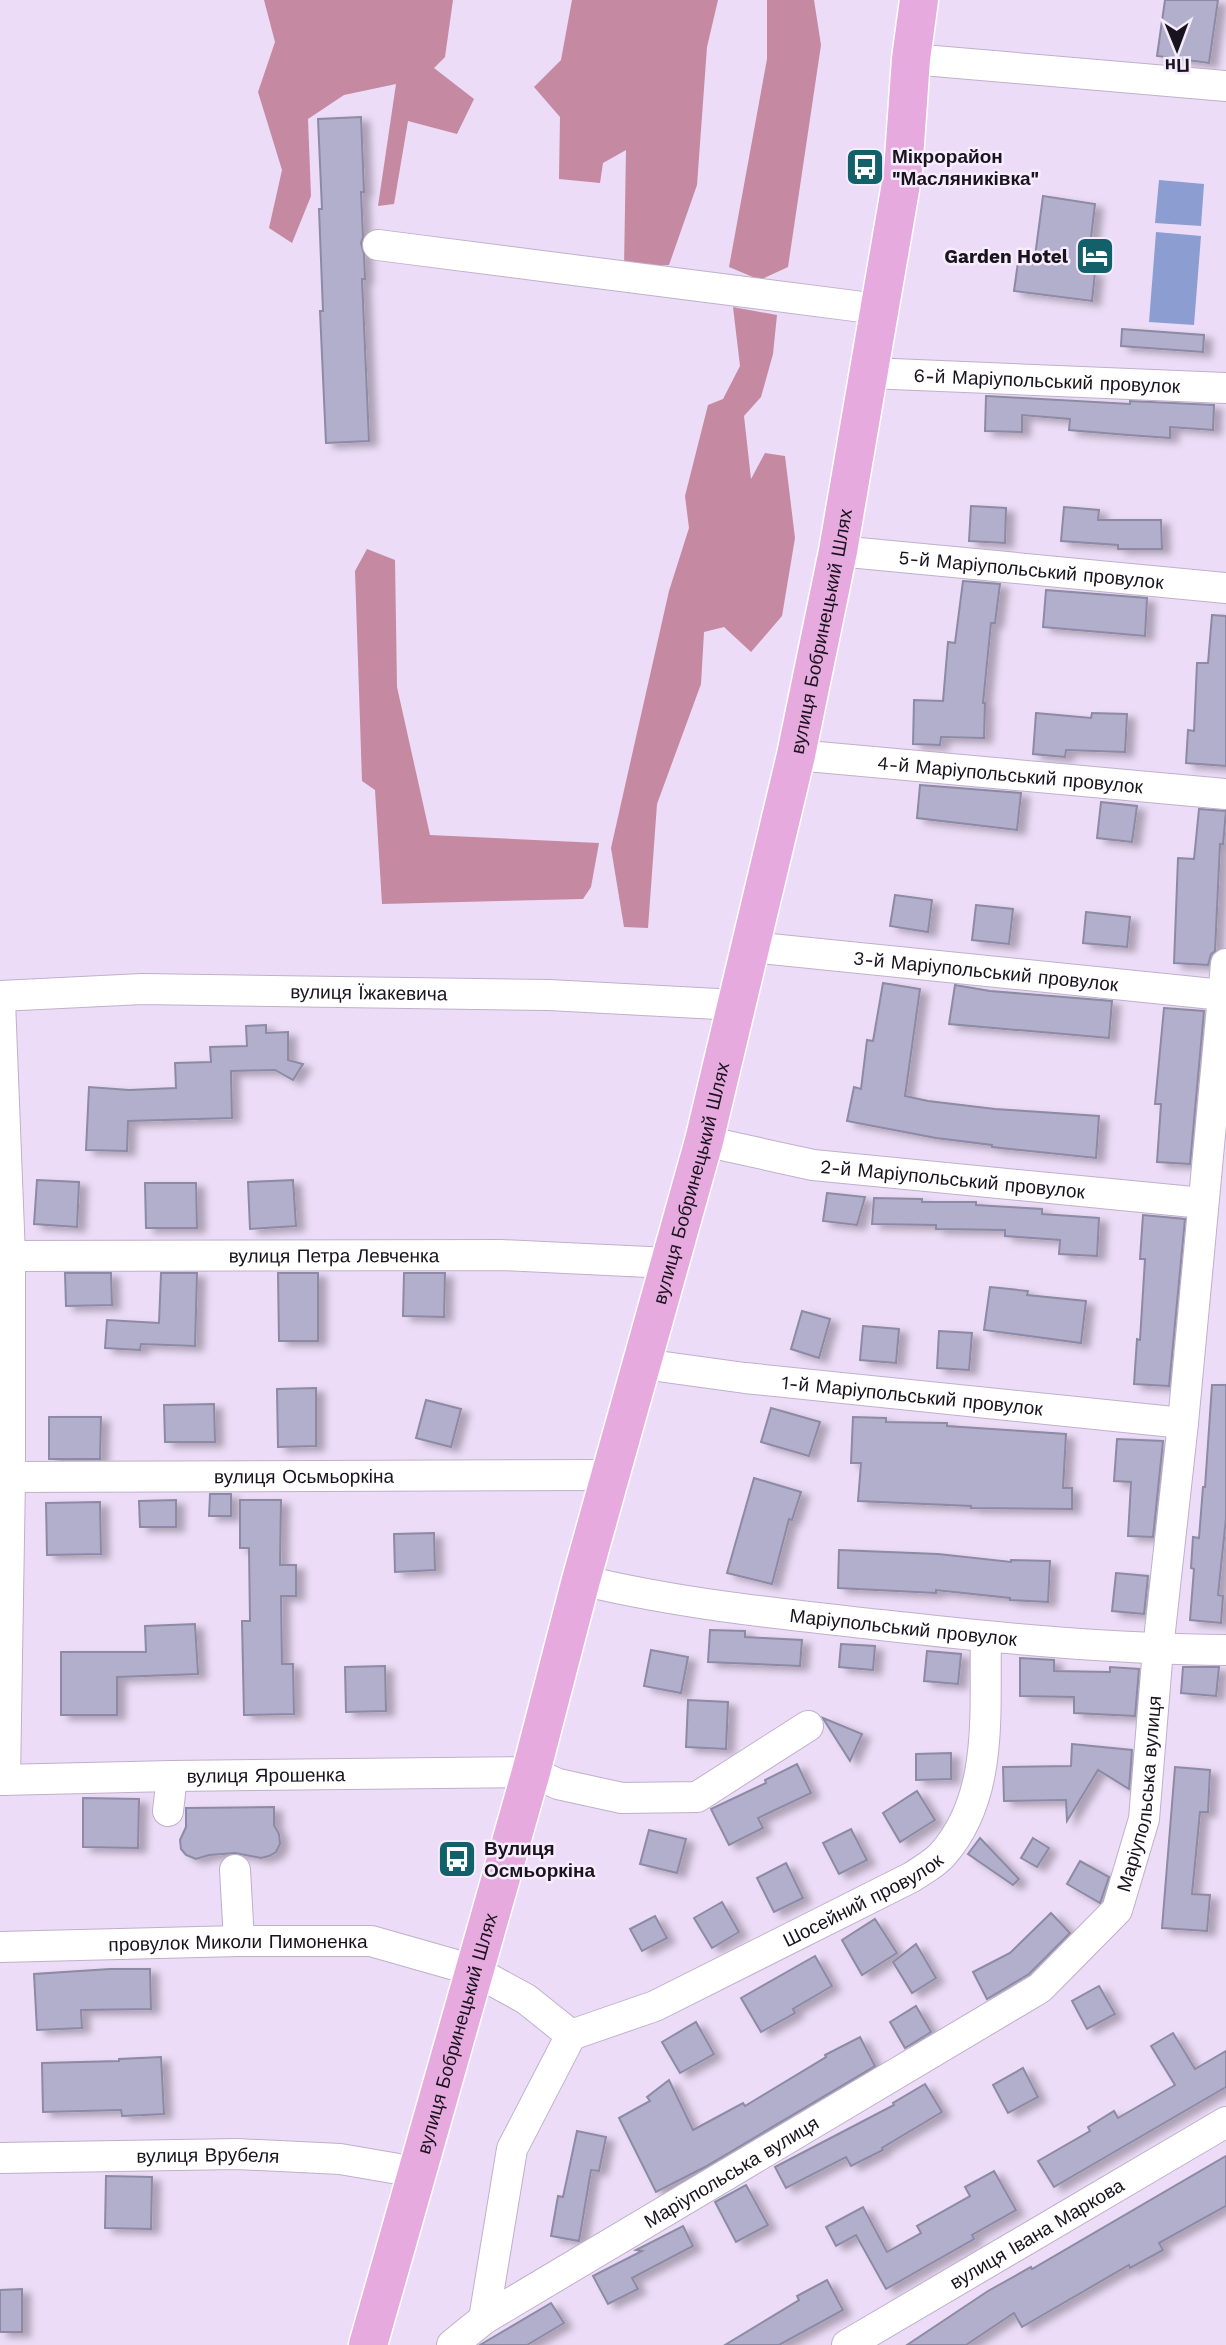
<svg xmlns="http://www.w3.org/2000/svg" width="1226" height="2345" font-family="'Work Sans',sans-serif">
	<defs>
		<filter id="shadow"><feDropShadow dx="8" dy="4.5" stdDeviation="3.5" flood-color="#0004"/></filter>
	</defs>
	<rect width="100%" height="100%" fill="#ecdcf7"/>
	<g fill="#c589a1">
		<path d="M264,0h189l-8,57 -11,11 40,31 -17,35 -49,-13 -14,83 -16,2 18,-122 -52,11 -36,24 3,77 -19,47 -23,-15 13,-58 -24,-78 17,-50z"/>
		<path d="M572,0h146l-11,47 -10,138 -28,80 -45,2 2,-117 -23,13 -3,20 -41,-4 1,-62 -26,-30 27,-27z"/>
		<path d="M767,0h47l7,45 -33,222 -28,13 -31,-13 38,-208z"/>
		<path d="M733,307l44,8 -4,39 -12,43 -17,19 7,63 14,-26 20,3 10,82 -13,78 -31,36 -27,-25 -20,5 -3,52 -44,120 -9,124 -24,-1 -13,-79 58,-257 20,-63 -4,-32 23,-91 15,-6 17,-33z"/>
		<path d="M367,549l28,11 2,127 33,148 169,8 -8,44 -8,12 -201,5 -7,-114 -13,-9 -7,-210z"/>
	</g>
	<g fill="#8b9dd1">
		<path d="M1159,180l45,4 -3,42 -46,-3z"/>
		<path d="M1156,232l45,4 -7,89 -45,-3z"/>
	</g>
	<g fill="#b2afcc" stroke="#8d8aa5" stroke-width="2" filter="url(#shadow)">
		<path d="M1165,0h53l-9,63 -52,-7z"/>
		<path d="M361,117l3,75h-3l2,45 -2,6 3,11 1,25h-3l7,162 -43,2 -6,-132h3l-4,-102h3l-4,-90z"/>
		<path d="M1043,196l52,8 -8,67 8,1 -3,29 -78,-10 4,-29 16,2z"/>
		<path d="M1122,329l82,6 -1,17 -82,-6z"/>
		<path d="M986,396l144,8v-3l84,4 -1,25 -43,-3v11l-42,-3 -59,-5 1,-11 -48,-4v17l-37,-1z"/>
		<path d="M971,506l35,2 -1,35 -36,-2z"/>
		<path d="M1064,507l35,3 -1,10h63l1,29h-44v-4l-57,-4z"/>
		<path d="M963,581l37,3 -5,39h-4l-8,80h2l-1,35 -43,-1 -1,8 -27,-1 1,-44 29,1 5,-59 7,1z"/>
		<path d="M1046,590l101,8 -2,38 -102,-9z"/>
		<path d="M1212,615l14,1v150l-40,-3 2,-33 6,1 3,-68h11z"/>
		<path d="M1036,713l55,5 1,-5 35,1 -2,38 -59,-2 -1,7 -32,-3z"/>
		<path d="M920,785l101,8 -4,37 -100,-12z"/>
		<path d="M1101,802l36,4 -5,36 -35,-4z"/>
		<path d="M1199,809l27,2 -3,33h-3l-5,107 -4,3 -3,11 -34,-2 4,-105 16,1z"/>
		<path d="M895,895l37,5 -4,32 -38,-6z"/>
		<path d="M976,905l37,4 -4,35 -37,-4z"/>
		<path d="M1086,912l44,5 -3,30 -44,-4z"/>
		<path d="M883,983l37,6 -15,107 23,5 67,8 104,7 -3,42 -104,-11v-2l-56,-7 -89,-17 7,-34 7,2 6,-49 6,1z"/>
		<path d="M955,985l35,6 122,10 -3,37 -160,-14z"/>
		<path d="M1164,1008l40,3 -14,153 -33,-2 4,-58h-6z"/>
		<path d="M266,1025v8l22,-1v28l15,4 -10,16 -18,-10 -44,1 1,47 -104,3 -1,30 -41,-1 3,-63 40,3 47,-2 -1,-25 36,-1 -1,-15 37,-1 -1,-20z"/>
		<path d="M37,1180l42,2 -2,45 -43,-3z"/>
		<path d="M293,1180l3,46 -46,3 -2,-47z"/>
		<path d="M145,1183h51l1,45h-51z"/>
		<path d="M827,1193l38,4 -8,28 -34,-4z"/>
		<path d="M874,1198l48,1v3h54v3l66,4v5l57,4 -2,38 -38,-2 1,-14 -55,-4v-6l-69,-1v-4l-64,-1z"/>
		<path d="M1143,1215l42,4 -16,167 -35,-2 3,-45 3,1 5,-81h-5z"/>
		<path d="M65,1273h46l1,32 -46,1z"/>
		<path d="M161,1273h36l-2,73 -54,-2 -1,6 -35,-2 2,-28 52,3z"/>
		<path d="M278,1273h40v68h-39z"/>
		<path d="M404,1273h41l-1,44 -41,-1z"/>
		<path d="M990,1287l38,4 -1,4 59,6 -5,42 -97,-13z"/>
		<path d="M802,1311l28,8 -11,39 -28,-9z"/>
		<path d="M863,1326l36,3 -3,34 -36,-3z"/>
		<path d="M939,1331l33,2 -3,37 -32,-2z"/>
		<path d="M1212,1385h14v133l-8,77 5,1 -2,27 -31,-3 4,-51 -3,-1 2,-31 6,1 4,-51h2z"/>
		<path d="M316,1388v58l-38,1 -1,-58z"/>
		<path d="M426,1400l35,9 -10,38 -35,-9z"/>
		<path d="M214,1404l1,38h-50l-1,-37z"/>
		<path d="M771,1408l49,14 -11,34 -48,-14z"/>
		<path d="M49,1417h52l-1,42h-51z"/>
		<path d="M853,1417l33,1v4l61,1v3l119,8 -3,54h9v21l-101,-1v-2l-113,-5 3,-38h-10z"/>
		<path d="M1117,1439l46,2 -10,96 -25,-1 3,-54 -17,-1z"/>
		<path d="M754,1478l47,14 -9,28 -3,-1 -17,65 -45,-11z"/>
		<path d="M210,1494h21v22h-22z"/>
		<path d="M176,1500v27h-36l-1,-26z"/>
		<path d="M240,1500h41l-1,65h16v31h-15l1,68h11l1,50 -50,1 -2,-94h8l-1,-73h-9z"/>
		<path d="M100,1502l1,52 -54,1 -1,-52z"/>
		<path d="M434,1533l1,37 -40,2 -1,-38z"/>
		<path d="M839,1550l99,4 73,8v-2l39,1 -2,41 -38,-2v-2l-74,-8v3l-98,-5z"/>
		<path d="M1116,1573l32,3 -4,38 -32,-3z"/>
		<path d="M195,1624l3,50 -81,3v38h-56v-63h85l-1,-26z"/>
		<path d="M710,1630l35,1v6l57,3 -2,26 -92,-4z"/>
		<path d="M841,1644l34,2 -2,24 -34,-3z"/>
		<path d="M651,1650l37,7 -7,36 -37,-7z"/>
		<path d="M927,1651l34,3 -3,30 -34,-3z"/>
		<path d="M1020,1658l34,2v11l56,1v-5l29,2 -4,47 -61,-3v-16l-54,-1z"/>
		<path d="M385,1666l1,45 -40,1 -1,-45z"/>
		<path d="M1183,1667h36l-3,29 -35,-3z"/>
		<path d="M688,1700l40,2 -2,47 -40,-2z"/>
		<path d="M823,1718l39,16 -12,27 -26,-41z"/>
		<path d="M1072,1744l60,6 -3,39 -31,-19 -31,51 -1,-21 -62,1 -1,-34 68,-1z"/>
		<path d="M951,1753v26l-35,1v-26z"/>
		<path d="M797,1764l14,29 -53,25 5,10 -34,17 -18,-36 55,-26 -1,-3z"/>
		<path d="M1175,1767l35,3 -2,42h-8l-8,82 18,1 -3,36 -45,-3z"/>
		<path d="M917,1791l18,29 -35,22 -17,-29z"/>
		<path d="M83,1798l56,1 -1,49 -55,-1z"/>
		<path d="M274,1807v18l5,9 1,10 -4,8 -7,4 -8,2 -26,-5 -26,2 -13,4 -10,-4 -5,-6 -1,-9 6,-13v-19z"/>
		<path d="M851,1829l16,31 -28,14 -16,-31z"/>
		<path d="M649,1830l37,9 -9,34 -37,-9z"/>
		<path d="M980,1838l39,41 -6,6 -45,-31z"/>
		<path d="M1033,1838l16,10 -12,19 -16,-9z"/>
		<path d="M1080,1861l29,16 -9,26 -33,-19z"/>
		<path d="M786,1863l17,35 -29,14 -17,-34z"/>
		<path d="M722,1902l17,30 -27,16 -18,-30z"/>
		<path d="M1051,1913l19,20 -41,41 -42,25 -14,-27 37,-19z"/>
		<path d="M655,1916l12,22 -25,13 -12,-22z"/>
		<path d="M875,1919l22,34 -35,22 -20,-35z"/>
		<path d="M916,1944l20,34 -24,15 -19,-31z"/>
		<path d="M815,1956l17,30 -39,23 2,4 -34,19 -20,-34z"/>
		<path d="M110,1969h40l1,40 -70,1 1,18 -45,2 -3,-56z"/>
		<path d="M1099,1986l16,28 -28,15 -15,-28z"/>
		<path d="M916,2006l15,26 -26,16 -15,-26z"/>
		<path d="M696,2022l18,32 -34,19 -18,-31z"/>
		<path d="M1173,2033l22,36 31,-18v36l-172,100 -16,-26 52,-30 -2,-4 26,-16 4,7 57,-33 -24,-39z"/>
		<path d="M860,2037l15,29 -170,101 -49,25 -37,-74 31,-17 -3,-4 22,-17 24,50 50,-27 2,3 81,-49 -1,-2z"/>
		<path d="M161,2057l3,57 -42,2 -1,-6 -78,2 -1,-49 77,-2v-2z"/>
		<path d="M1023,2068l15,29 -30,16 -15,-28z"/>
		<path d="M925,2084l17,28 -60,36 1,2 -32,16 -5,-9 -60,31 -11,-21 119,-62 -1,-2z"/>
		<path d="M577,2131l29,6 -7,34 -8,-1 -12,71 -28,-5 7,-40 5,1z"/>
		<path d="M1226,2156v50l-67,37 4,7 -33,18 -1,-3 -107,62 -8,-14 -48,32h-59l81,-54 43,-24 1,2z"/>
		<path d="M994,2171l22,39 -44,25 2,4 -88,50 -30,-54 -20,11 -10,-19 37,-20 24,45 34,-19 -4,-7 53,-30 -5,-9z"/>
		<path d="M106,2176l46,1 -1,52 -46,-1z"/>
		<path d="M746,2185l22,40 -32,17 -21,-40z"/>
		<path d="M683,2226l10,20 -61,32 6,11 -30,15 -15,-28 49,-25 -6,-1z"/>
		<path d="M827,2280l16,30 -64,35h-54l74,-45 -2,-4z"/>
		<path d="M22,2289v43h-22v-42z"/>
		<path d="M551,2303l13,20 -37,22h-47z"/>
	</g>
	<g fill="none" stroke-linecap="round" stroke-linejoin="round">
		<g stroke="#bfb0ca" stroke-width="32">
			<g id="minor">
				<path d="M911,59l315,27"/>
				<path d="M378,245l500,64"/>
				<path id="s1" d="M869,373l357,15"/>
				<path id="s2" d="M838,551l388,37"/>
				<path id="s3" d="M796,755l430,39"/>
				<path id="s4" d="M751,947l472,48"/>
				<path id="s5" d="M0,996l142,-7 407,6 187,10"/>
				<path d="M0,1001l10,255v221l-5,303"/>
				<path id="s6" d="M704,1141l109,24 390,38"/>
				<path id="s7" d="M0,1256l501,-1 168,8"/>
				<path id="s8" d="M643,1364l102,14 438,45"/>
				<path id="s9" d="M0,1477l611,-2"/>
				<path id="s10" d="M581,1580c99,24 199,34 300,45 115,13 230,24 345,25"/>
				<path id="s11" d="M0,1780l172,-4 359,-4 27,12 64,14 75,-1 111,-71"/>
				<path d="M168,1811l4,-35"/>
				<path d="M235,1870l4,71"/>
				<path id="s12" d="M0,1947l239,-6h132l102,29 53,29 45,36 -59,114 -28,170"/>
				<path id="s13" d="M571,2035l84,-29 257,-129c10,-7 22,-13 30,-22 53,-59 42,-145 44,-218"/>
				<path id="s14" d="M0,2158l237,-4 103,5 76,13"/>
				<path id="s15" d="M452,2345l32,-26 556,-331 77,-78 27,-91 14,-170 25,-226 43,-459"/>
				<path id="s16" d="M847,2345l379,-223"/>
			</g>
		</g>
		<g stroke="#fff" stroke-width="41">
			<g id="major">
				<path id="s17" d="M368,2345l163,-573 50,-192 123,-439 92,-386 42,-204 65,-379 8,-113 8,-59"/>
			</g>
		</g>
		<use href="#minor" stroke="#fff" stroke-width="30"/>
		<use href="#major" stroke="#e6aade" stroke-width="38"/>
	</g>
	<defs>
		<g id="bus-square" transform="scale(2.0125)"><rect x="-9" y="-9" width="18" height="18" rx="4" fill="#12616a" stroke="#f6ecfd"/><path d="M-5-6H5V4H4V6H2V4H-2V6H-4V4H-5ZM-3.5-4V0h7V-4ZM-3.5 1.2v1.5H-2V1.2ZM2 1.2v1.5H3.5V1.2Z" fill="#fff"/></g>
		<g id="hotel-square" transform="scale(2.0125)"><rect x="-9" y="-9" width="18" height="18" rx="4" fill="#12616a" stroke="#f6ecfd"/><path d="M-6-4.5h1.5V1H6V5H4.5V3h-9V5H-6ZM-4 0a1.8 1.8 0 1 1 3.6 0ZM.5 0V-2.5h3Q6-2.5 6 0Z" fill="#fff"/></g>
	</defs>
	<g fill-rule="evenodd">
		<use href="#bus-square" x="865" y="167"/>
		<use href="#hotel-square" x="1095" y="256"/>
		<use href="#bus-square" x="457" y="1859"/>
	</g>
	<g text-anchor="middle" stroke-width="5" stroke-linejoin="round" paint-order="stroke">
		<g font-size="19" font-weight="bold" fill="#19131d" stroke="#f6ecfd" text-anchor="start">
			<text x="892" y="163">Мікрорайон<tspan x="892" dy="22">"Масляниківка"</tspan></text>
			<text x="1068" y="263" text-anchor="end">Garden Hotel</text>
			<text x="484" y="1855">Вулиця<tspan x="484" dy="22">Осмьоркіна</tspan></text>
		</g>
		<g font-size="19" fill="#19131d" stroke="#f6ecfd">
			<text dy="7" stroke="none"><textPath href="#s1" startOffset="178">6-й Маріупольський провулок</textPath></text>
			<text dy="7" stroke="none"><textPath href="#s2" startOffset="194">5-й Маріупольський провулок</textPath></text>
			<text dy="7" stroke="none"><textPath href="#s17" startOffset="1773">вулиця Бобринецький Шлях</textPath></text>
			<text dy="7" stroke="none"><textPath href="#s3" startOffset="215">4-й Маріупольський провулок</textPath></text>
			<text dy="7" stroke="none"><textPath href="#s4" startOffset="236">3-й Маріупольський провулок</textPath></text>
			<text dy="7" stroke="none"><textPath href="#s5" startOffset="369">вулиця Їжакевича</textPath></text>
			<text dy="7" stroke="none"><textPath href="#s6" startOffset="252">2-й Маріупольський провулок</textPath></text>
			<text dy="7" stroke="none"><textPath href="#s17" startOffset="1206">вулиця Бобринецький Шлях</textPath></text>
			<text dy="7" stroke="none"><textPath href="#s7" startOffset="334">вулиця Петра Левченка</textPath></text>
			<text dy="7" stroke="none"><textPath href="#s8" startOffset="271">1-й Маріупольський провулок</textPath></text>
			<text dy="7" stroke="none"><textPath href="#s9" startOffset="304">вулиця Осьмьоркіна</textPath></text>
			<text dy="7" stroke="none"><textPath href="#s10" startOffset="326">Маріупольський провулок</textPath></text>
			<text dy="7" stroke="none"><textPath href="#s11" startOffset="266">вулиця Ярошенка</textPath></text>
			<text dy="7" stroke="none"><textPath href="#s15" startOffset="917">Маріупольська вулиця</textPath></text>
			<text dy="7" stroke="none"><textPath href="#s13" startOffset="322">Шосейний провулок</textPath></text>
			<text dy="7" stroke="none"><textPath href="#s12" startOffset="238">провулок Миколи Пимоненка</textPath></text>
			<text dy="7" stroke="none"><textPath href="#s17" startOffset="324">вулиця Бобринецький Шлях</textPath></text>
			<text dy="7" stroke="none"><textPath href="#s14" startOffset="208">вулиця Врубеля</textPath></text>
			<text dy="7" stroke="none"><textPath href="#s15" startOffset="329">Маріупольська вулиця</textPath></text>
			<text dy="7" stroke="none"><textPath href="#s16" startOffset="220">вулиця Івана Маркова</textPath></text>
		</g>
	</g>
	<g transform="translate(1177 49) rotate(179)" stroke="#f6ecfd" stroke-width="5" paint-order="stroke">
	<path d="M0-5L12 26L0 18L-12 26Z" fill="#19131d"/>
	<text y="-10" font-size="19" font-weight="bold" text-anchor="middle" fill="#19131d">Пн</text>
	</g>
</svg>
